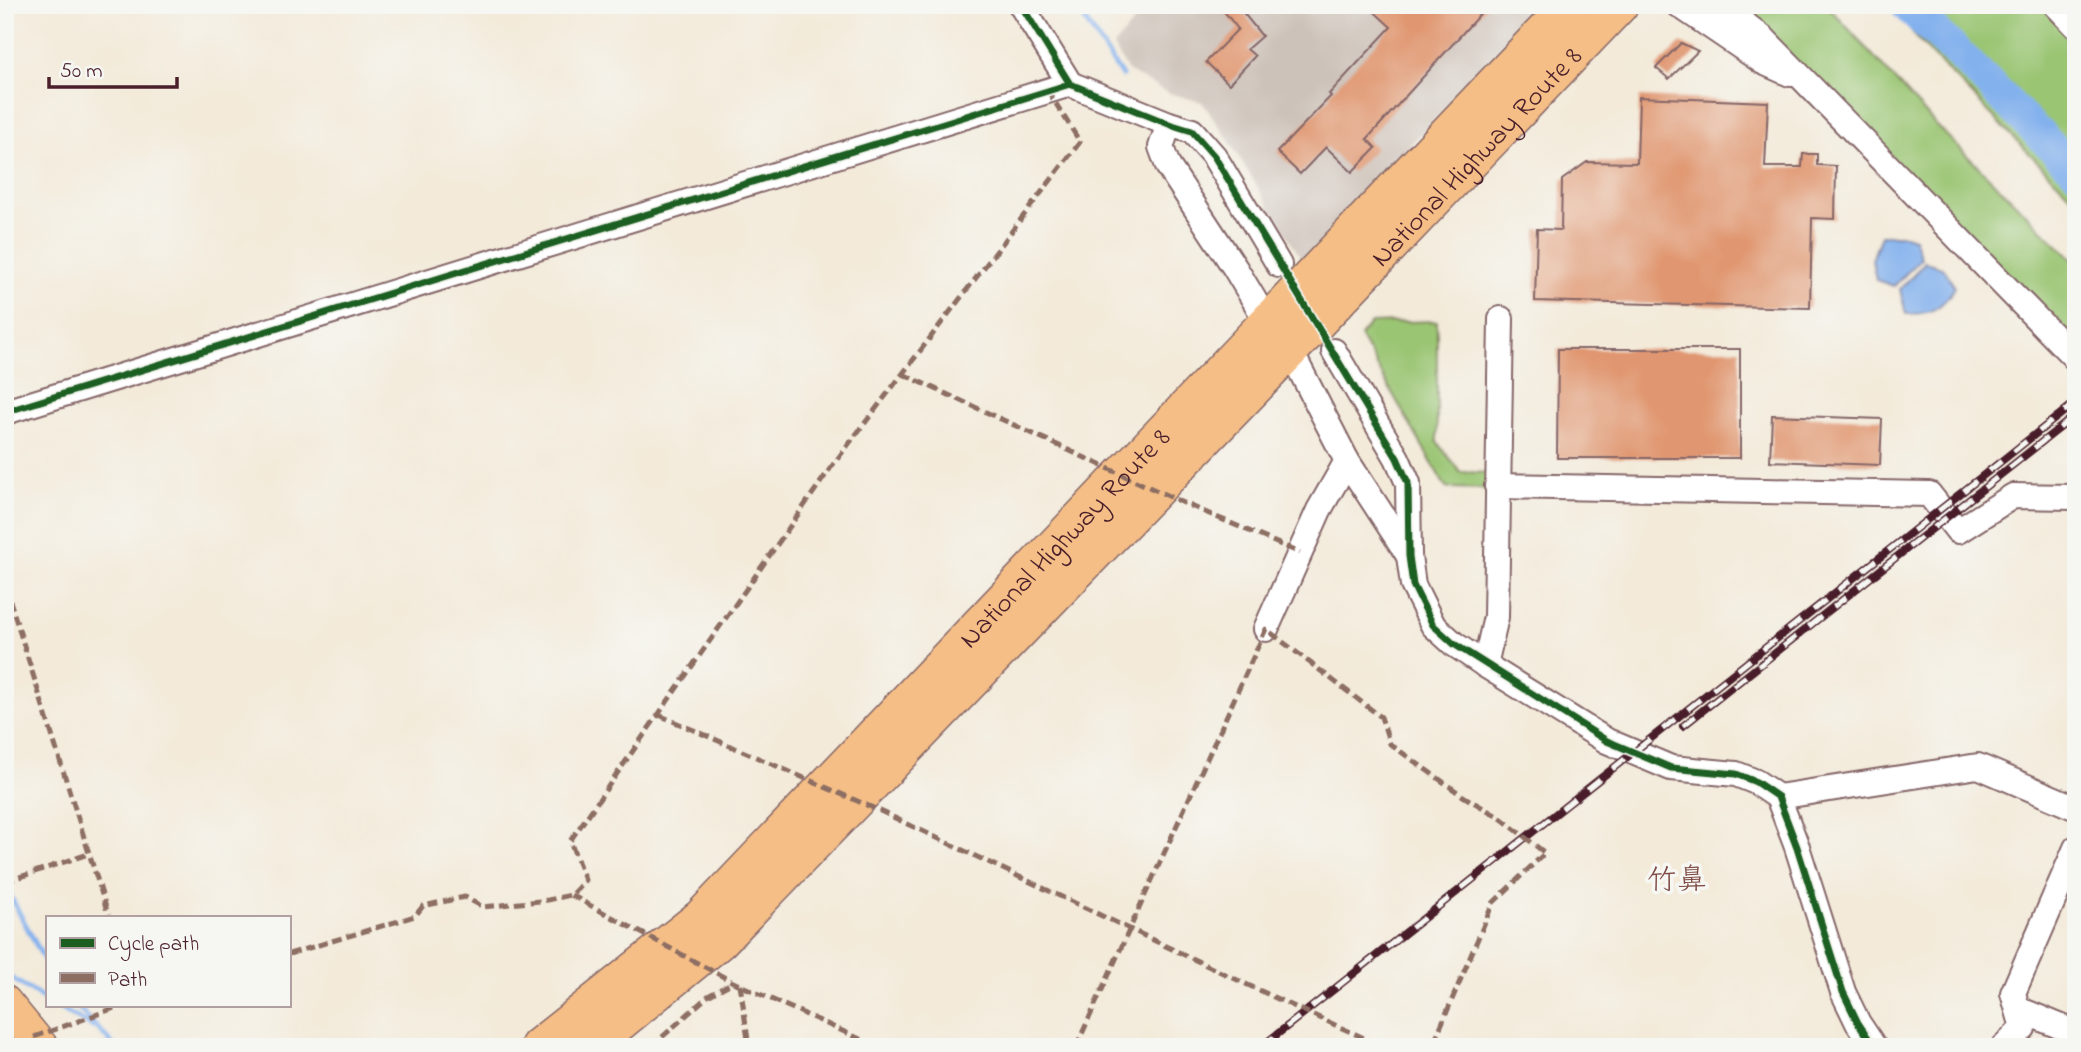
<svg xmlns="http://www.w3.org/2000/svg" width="2081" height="1052" font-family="'Indie Flower','Klee One',sans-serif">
	<rect width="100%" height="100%" fill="#f6f6f2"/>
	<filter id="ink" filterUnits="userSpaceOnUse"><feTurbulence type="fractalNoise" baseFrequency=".0143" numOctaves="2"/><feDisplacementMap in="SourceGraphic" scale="14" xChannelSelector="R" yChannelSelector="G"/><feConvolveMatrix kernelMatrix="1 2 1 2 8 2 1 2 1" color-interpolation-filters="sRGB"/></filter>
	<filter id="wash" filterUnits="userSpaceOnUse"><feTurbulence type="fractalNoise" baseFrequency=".00686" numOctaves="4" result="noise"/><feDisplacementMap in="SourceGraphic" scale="28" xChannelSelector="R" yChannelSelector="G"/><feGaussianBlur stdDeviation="1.57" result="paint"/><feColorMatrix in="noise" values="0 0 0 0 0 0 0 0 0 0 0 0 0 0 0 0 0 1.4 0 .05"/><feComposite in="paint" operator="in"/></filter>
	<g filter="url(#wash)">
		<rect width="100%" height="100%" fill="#f3ead9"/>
		<path fill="#cdc2b9" d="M1149,5h396l-134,139 -108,117 -75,-122 -26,-37 -34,-9 -40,-22 -15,-25z"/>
		<g fill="#9ac572" stroke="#72724e" stroke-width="2">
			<path d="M1727,5h100l108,119 141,139v86z"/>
			<path d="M1893,5h154l29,36v160l-157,-160z"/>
			<path d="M1437,321v121l23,30 32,1 1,16 -47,-1 -86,-152 11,-13z"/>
		</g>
		<g fill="#83b1ed" stroke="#66688c" stroke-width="2">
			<path d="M1881,235h24l9,3 7,20 -27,28 -18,-6 -4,-20z"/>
			<path d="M1925,262l17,5 13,20c-13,21 -24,28 -49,27l-6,-25z"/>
		</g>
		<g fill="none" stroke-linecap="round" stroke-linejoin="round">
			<g stroke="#83b1ed" stroke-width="5">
				<path d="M1075,5l47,71"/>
				<path d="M5,886l42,79"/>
				<path d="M5,974l42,27"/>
				<path d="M54,1005l39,22"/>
				<path d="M76,1005l39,42"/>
			</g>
			<path stroke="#83b1ed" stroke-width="32" d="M1906,5l57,53 113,113"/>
		</g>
		<g id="blocks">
			<g fill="#e09670">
				<path d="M1219,5h18l25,31 -15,13 8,7 -26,28 -23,-22 32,-33z"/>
				<path d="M1367,5h121l-121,134 9,9 -24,24 -26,-25 -26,27 -23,-22 54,-56 -2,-2 62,-67z"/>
				<path d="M1681,43l17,8 -29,28 -13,-11z"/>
				<path d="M1639,97l129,5 -3,65h37l1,-13h14v11l19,1 -1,53 -23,-1 -2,90 -275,-7 2,-72 24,1 1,-50 25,-18 50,1z"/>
				<path d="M1558,349h182v109h-183z"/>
				<path d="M1772,415l110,4 -2,46 -110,-4z"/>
			</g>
		</g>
	</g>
	<g filter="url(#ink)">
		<use href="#blocks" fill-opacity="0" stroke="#856668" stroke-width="2"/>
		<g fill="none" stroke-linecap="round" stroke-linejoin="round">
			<g stroke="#856668" stroke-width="28">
				<g id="minor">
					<path d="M1021,5l49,79 99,40 23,7 22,25 65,109"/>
					<path d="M1679,5l84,57 27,12"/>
					<path d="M1720,5l43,33 313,321"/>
					<path d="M2056,5l20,21"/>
					<path d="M1169,124l-8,23 7,19 67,102 33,55"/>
					<path d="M1290,350l57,111 62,95"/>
					<path d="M1334,351l63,107 11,25 1,73 4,29 20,40 21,19 31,21 122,76 64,27 65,6 20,8 22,15 19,50 46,145 15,31 16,24"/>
					<path d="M5,412l1065,-328"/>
					<path d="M1497,486l432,8 29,37 55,-35 63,1"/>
					<path d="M1266,629l53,-119 28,-49"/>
					<path d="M1485,665l11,-48 5,-298"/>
					<path d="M1778,797l200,-31 98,42"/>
					<path d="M2018,1009l58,24"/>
					<path d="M2004,1047l19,-19 -10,-35 63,-145"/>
				</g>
			</g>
			<g stroke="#856668" stroke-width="35">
				<path id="major" d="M5,1002l37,45"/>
			</g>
			<g stroke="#856668" stroke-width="40">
				<g id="highway">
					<path id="s1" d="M539,1047l162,-129 869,-913"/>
					<path id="s2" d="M589,1047l130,-106 571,-591 329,-345"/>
				</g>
			</g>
			<use href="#minor" stroke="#fff" stroke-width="24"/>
			<use href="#major" stroke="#f5be86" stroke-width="32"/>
			<use href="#highway" stroke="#f5be86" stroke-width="37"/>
			<g stroke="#4a1f2b" stroke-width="8">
				<g id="rail">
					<path d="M1683,726l393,-311"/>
					<path d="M1261,1047l815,-645"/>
				</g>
			</g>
			<use href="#rail" stroke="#f6f6f2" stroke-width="5" stroke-dasharray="16" stroke-linecap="butt"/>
			<g stroke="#8d6e63" stroke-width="5" stroke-dasharray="10 5" stroke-linecap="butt">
				<path d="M903,374l274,126 123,53"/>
				<path d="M5,585l104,332"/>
				<path d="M659,715l219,95 404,191 102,46"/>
				<path d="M5,882l83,-28"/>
				<path d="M571,895l162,87 145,65"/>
				<path d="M289,954l126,-38 8,-10 42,-9 18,10 65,-7 23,-5 14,-15 -15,-39 262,-375 248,-324 -32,-51"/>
				<path d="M740,984l9,63"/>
				<path d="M34,1037l89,-32"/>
				<path d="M651,1047l57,-51 25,-14"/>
				<path d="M1076,1047l190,-418 115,88 9,27 73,52 39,23 43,34 -52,50 -61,144"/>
			</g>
			<g stroke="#f6f6f2" stroke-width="11">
				<g id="cycleway">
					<path d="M1021,5l49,79 99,40 23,7 22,25 183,302 11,25 1,73 4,29 20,40 21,19 153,97 64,27 65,6 20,8 22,15 19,50 46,145 15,31 16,24"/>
					<path d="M5,412l1065,-328"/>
				</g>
			</g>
			<use href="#cycleway" stroke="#1b5e20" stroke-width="7"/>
		</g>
	</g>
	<g text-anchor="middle" stroke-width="7" stroke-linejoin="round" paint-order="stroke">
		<g font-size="28" fill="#4a1f2b" stroke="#f6f6f2">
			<text dy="10" stroke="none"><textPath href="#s2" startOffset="1258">National Highway Route 8</textPath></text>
			<text dy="10" stroke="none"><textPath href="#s1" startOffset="733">National Highway Route 8</textPath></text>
		</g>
		<g font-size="30" fill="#7e4943" stroke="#f6f6f2">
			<text x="1677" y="889">竹鼻</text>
		</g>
	</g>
	<rect width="2081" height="1052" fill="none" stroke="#f6f6f2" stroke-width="28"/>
	<rect x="46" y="916" width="245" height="91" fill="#f6f6f2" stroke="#b1a0a2" stroke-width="2"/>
	<rect x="60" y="938" width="35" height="10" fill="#1b5e20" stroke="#b1a0a2" stroke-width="2"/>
	<text x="108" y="950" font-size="21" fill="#4a1f2b">Cycle path</text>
	<rect x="60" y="973" width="35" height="10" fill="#8d6e63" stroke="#b1a0a2" stroke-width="2"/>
	<text x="108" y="986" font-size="21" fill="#4a1f2b">Path</text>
	<path d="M49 77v10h128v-10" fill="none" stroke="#4a1f2b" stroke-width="3.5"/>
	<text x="60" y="77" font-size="21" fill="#4a1f2b" stroke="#f6f6f2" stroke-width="5" paint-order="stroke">50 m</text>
</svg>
